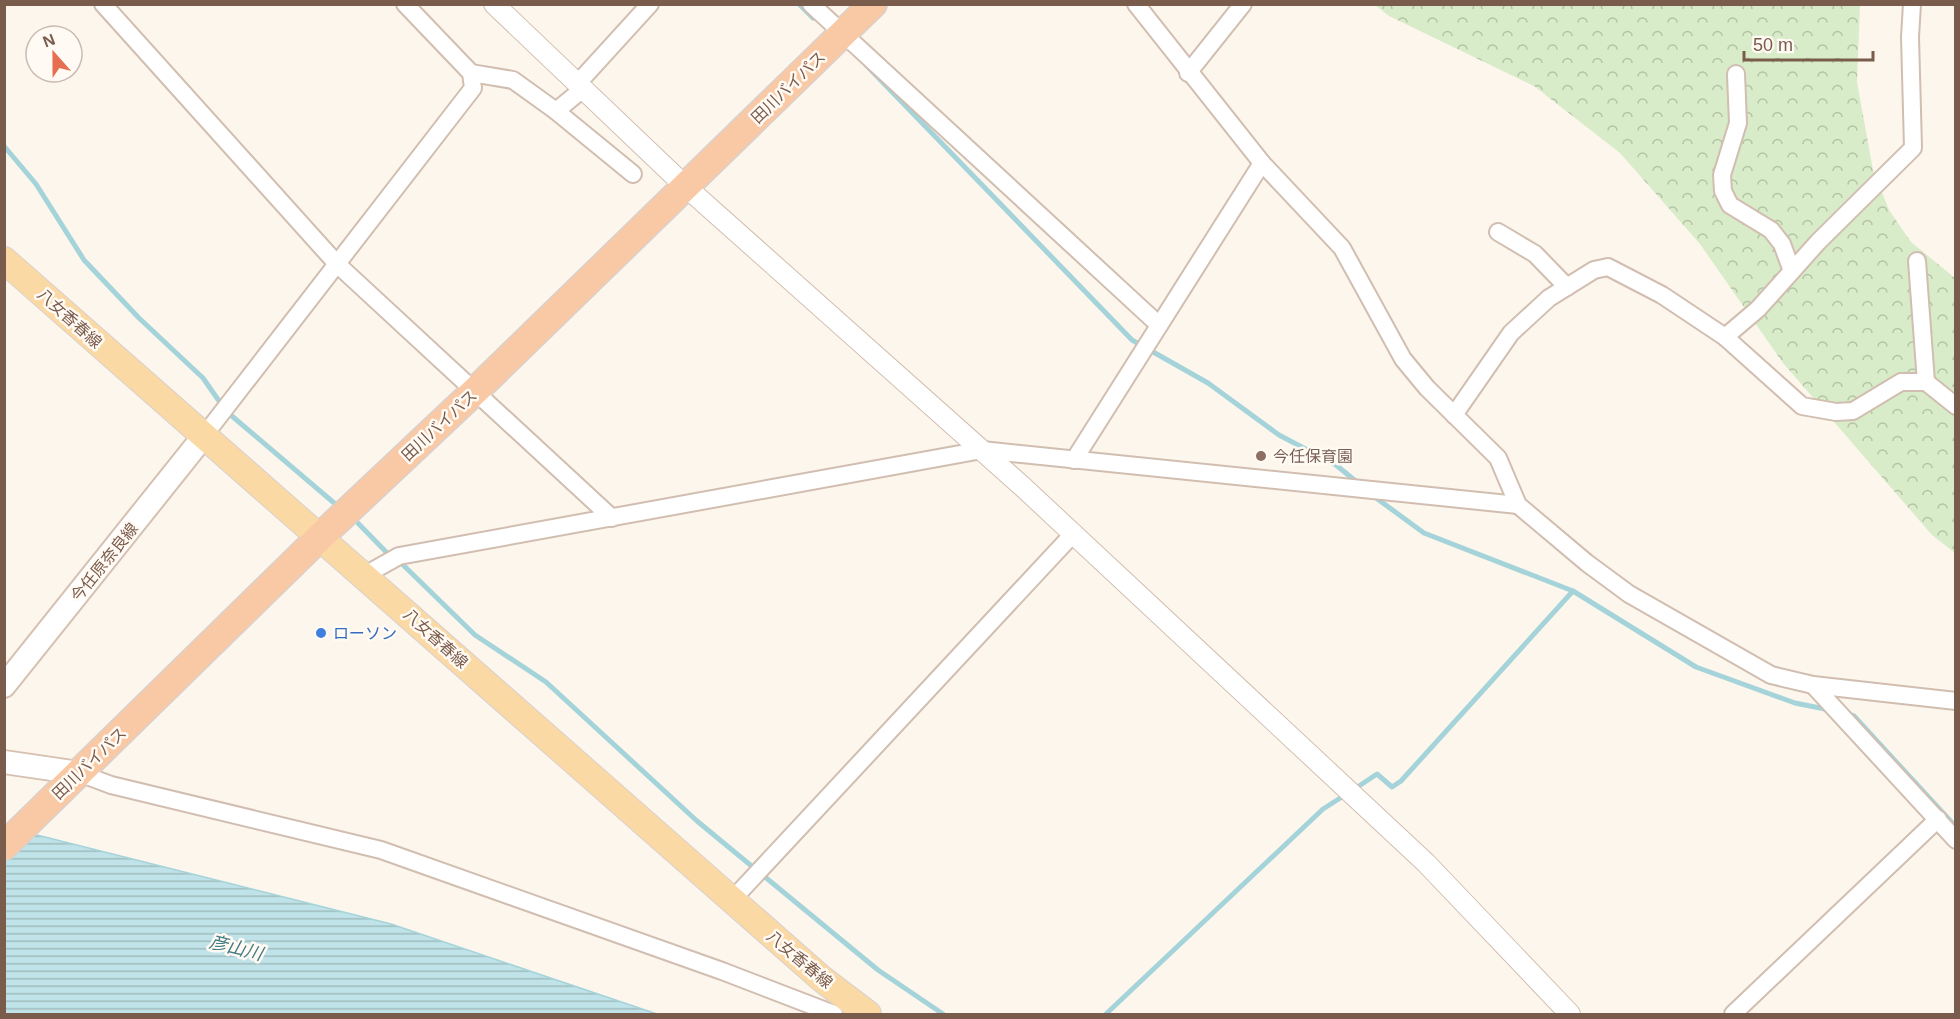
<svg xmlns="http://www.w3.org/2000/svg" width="1960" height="1019" font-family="Helvetica,'Noto Sans JP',sans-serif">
	<defs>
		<pattern id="forest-crowns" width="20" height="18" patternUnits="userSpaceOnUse" patternTransform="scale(1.5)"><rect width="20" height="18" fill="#d8ecc9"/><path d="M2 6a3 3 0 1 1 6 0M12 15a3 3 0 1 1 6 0" fill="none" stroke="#b4c2a5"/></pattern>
		<pattern id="water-rules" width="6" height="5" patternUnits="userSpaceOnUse" patternTransform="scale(1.5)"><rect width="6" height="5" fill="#bfe3e8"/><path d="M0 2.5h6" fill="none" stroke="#a0bbbe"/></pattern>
	</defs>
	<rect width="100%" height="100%" fill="#fdf6ec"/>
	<path fill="url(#forest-crowns)" d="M1375,5h485l-3,77 16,88 16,40 22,32 44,36v275l-23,-18 -149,-172 -83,-119 -80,-91 -86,-67 -145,-70z"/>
	<path fill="url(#water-rules)" stroke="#a5d3da" stroke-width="1.5" d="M5,827l386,97 266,90h-652z"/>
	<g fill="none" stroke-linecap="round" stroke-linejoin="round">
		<g stroke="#a5d3da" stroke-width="5">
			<path d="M799,4l14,14"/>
			<path d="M866,65l266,275 76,43 71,52 57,30 22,18"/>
			<path d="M4,146l32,38 48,76 55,58 64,60 23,33 114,97"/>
			<path d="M1372,495l52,38 149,58 123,76 99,36 35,7"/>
			<path d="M352,517l40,41 5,1 78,76 71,47 151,139 181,149 65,44"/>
			<path d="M1847,714l7,2 102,111"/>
			<path d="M1353,790l24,-16 15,13 9,-6 172,-190"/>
			<path d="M1106,1014l217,-205 22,-14"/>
		</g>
		<g stroke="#d1beb0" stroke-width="20">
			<g id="minor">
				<path d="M103,4l234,260 275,254"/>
				<path d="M811,4l348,321"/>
				<path d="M1136,4l126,159 80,85 61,111 24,29 71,70 20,47 69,58 42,31 142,81 42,10 143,16"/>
				<path d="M1912,4l-2,33 3,111 -95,94 -60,67 -33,28 77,69 34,6 17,-1 48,-29h25l30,24"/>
				<path d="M471,73l42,7 43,31 28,-23"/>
				<path d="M1188,73l55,-69"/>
				<path d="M1736,74l2,49 -16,52 1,16 7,14 41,25 11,14 10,27"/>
				<path d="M578,83l72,-79"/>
				<path d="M556,111l77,63"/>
				<path d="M1498,232l37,22 32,33"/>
				<path d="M1917,261l9,121"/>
				<path d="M1454,415l57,-82 38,-35 45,-28 14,-3 54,28 63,42"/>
				<path d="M203,437l270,-349 -2,-15 -66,-69"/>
				<path d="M1074,460l188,-297"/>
				<path d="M365,575l34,-19 583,-106 536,55"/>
				<path d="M1813,685l143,155"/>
				<path d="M79,773l32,12 270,65 341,121 112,43"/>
				<path d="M732,900l341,-366"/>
				<path d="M1733,1014l205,-195"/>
			</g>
		</g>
		<g stroke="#d1beb0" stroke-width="22">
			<path id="tertiary" d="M494,4l191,182 338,301 403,376 144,151"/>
		</g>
		<g stroke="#d6c0b0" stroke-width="26">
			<g id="secondary">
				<path d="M4,686l199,-249"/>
				<path d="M4,762l75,11"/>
			</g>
		</g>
		<g stroke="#dad1cd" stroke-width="28">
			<path id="primary" d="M4,260l818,719 46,35"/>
		</g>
		<g stroke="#dad1cd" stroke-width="30">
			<path id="trunk" d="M4,846l317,-310 153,-144 399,-388"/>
		</g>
		<use href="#minor" stroke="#fff" stroke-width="16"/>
		<use href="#tertiary" stroke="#fff" stroke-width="20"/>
		<use href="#secondary" stroke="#fff" stroke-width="22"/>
		<use href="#primary" stroke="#fbd9a5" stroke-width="26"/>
		<use href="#trunk" stroke="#f9c8a4" stroke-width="27"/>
	</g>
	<circle fill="#8d6e63" stroke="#fffaf3" stroke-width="2" cx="1261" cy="456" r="6"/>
	<circle fill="#3f7fe0" stroke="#fffaf3" stroke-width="2" cx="321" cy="633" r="6"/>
	<g text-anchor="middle" stroke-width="5" stroke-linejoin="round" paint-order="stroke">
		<g font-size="16" fill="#7a5c4d" stroke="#fffaf3">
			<text transform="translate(788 87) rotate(-44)" y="6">田川バイパス</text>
			<text transform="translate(70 318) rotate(42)" y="6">八女香春線</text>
			<text transform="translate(439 425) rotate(-43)" y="6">田川バイパス</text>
			<text transform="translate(104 562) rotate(-51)" y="6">今任原奈良線</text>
			<text transform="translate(436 638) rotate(42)" y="6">八女香春線</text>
			<text transform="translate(89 763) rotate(-44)" y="6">田川バイパス</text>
			<text transform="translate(800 959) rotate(40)" y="6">八女香春線</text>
		</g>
		<g font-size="16" fill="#785e54" stroke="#fffaf3" text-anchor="start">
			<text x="1273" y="462">今任保育園</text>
		</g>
		<g font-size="16" fill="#366cbe" stroke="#fffaf3" text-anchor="start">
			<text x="333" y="639">ローソン</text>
		</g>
		<g font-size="18" font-style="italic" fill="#437c86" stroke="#fffaf3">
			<text transform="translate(236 948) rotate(14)" y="6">彦山川</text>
		</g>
	</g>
	<rect width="1960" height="1019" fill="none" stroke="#7a5c4d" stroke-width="12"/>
	<g transform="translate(54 54) rotate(339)"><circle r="28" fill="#fffaf3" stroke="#cabbb1" stroke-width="1.5"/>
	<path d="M0-4.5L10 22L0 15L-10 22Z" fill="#e76f51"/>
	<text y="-9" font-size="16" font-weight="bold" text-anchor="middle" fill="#7a5c4d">N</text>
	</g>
	<path d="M1744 51v9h129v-9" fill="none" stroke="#7a5c4d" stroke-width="3"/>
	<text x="1753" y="51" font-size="18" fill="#7a5c4d" stroke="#fffaf3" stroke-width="4.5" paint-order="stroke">50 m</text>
</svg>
